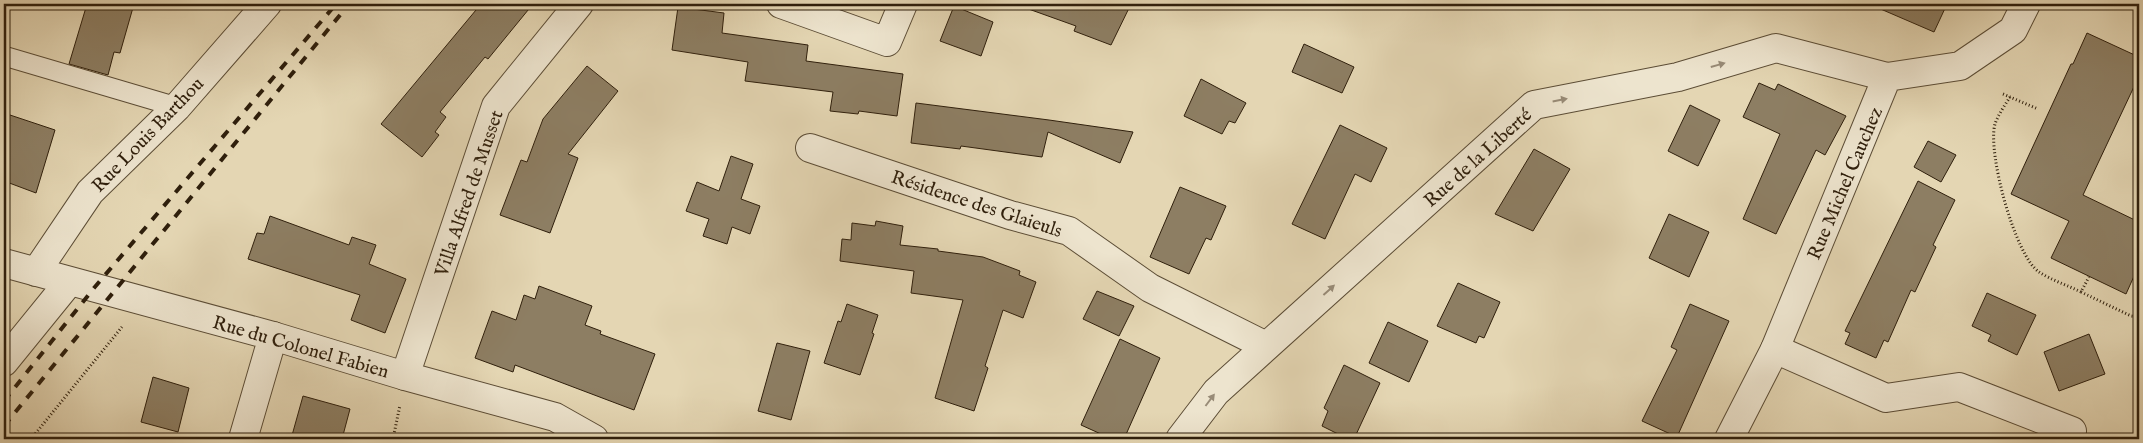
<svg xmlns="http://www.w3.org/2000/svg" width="2143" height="443" font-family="'IM FELL English',serif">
	<rect width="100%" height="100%" fill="#e4d6b3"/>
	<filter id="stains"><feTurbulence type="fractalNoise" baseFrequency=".004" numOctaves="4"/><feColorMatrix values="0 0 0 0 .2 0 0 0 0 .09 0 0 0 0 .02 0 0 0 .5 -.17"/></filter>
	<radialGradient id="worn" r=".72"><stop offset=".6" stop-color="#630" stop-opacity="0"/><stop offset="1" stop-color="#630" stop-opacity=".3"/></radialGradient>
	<g fill="#8d7e63" stroke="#2f1f0c">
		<path d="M87,4h47l-14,49 -6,-1 -6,23 -39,-11z"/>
		<path d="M481,4h52l-45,55 -3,-2 -45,55 6,5 -11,15 4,3 -17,22 -41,-33z"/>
		<path d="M1023,4h108l-20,41 -37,-14 2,-5 -53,-19z"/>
		<path d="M1869,4h78l-13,28z"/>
		<path d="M954,6l39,16 -12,34 -41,-15z"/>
		<path d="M678,7l46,6 -2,20 86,12 -2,16 97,13 -6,42 -38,-5 -1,3 -28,-3 3,-19 -88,-11 3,-19 -76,-12z"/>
		<path d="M2087,33l52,24v19l-56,119 56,27v43l-13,29 -75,-36 18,-37 -58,-27 60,-130h2z"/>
		<path d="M1304,44l50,23 -12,26 -50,-21z"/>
		<path d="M587,66l31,25 -50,63 10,4 -28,75 -50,-18 21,-55 6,2 16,-43z"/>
		<path d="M1201,79l45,24 -11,20 -6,-2 -7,13 -38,-18z"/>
		<path d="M1759,83l16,7 3,-6 68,32 -21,39 -9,-5 -40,84 -33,-15 37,-85 -37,-17z"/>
		<path d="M916,103l133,17 84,12 -13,31 -72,-31 -6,25 -81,-11 -1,3 -49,-6z"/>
		<path d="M1690,105l30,15 -22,46 -30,-15z"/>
		<path d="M4,113l51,17 -19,63 -32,-12z"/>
		<path d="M1340,125l47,23 -16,34 -16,-8 -30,65 -33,-15z"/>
		<path d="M1928,141l28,14 -15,27 -27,-15z"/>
		<path d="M1534,149l36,20 -37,62 -38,-17z"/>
		<path d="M731,156l22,8 -12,35 19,7 -10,28 -18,-7 -5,17 -24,-8 6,-17 -23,-8 11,-29 22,9z"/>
		<path d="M1918,181l37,19 -22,45 3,2 -21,45 -4,-2 -23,52 -4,-2 -8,18 -31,-14 5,-11 -5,-2z"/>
		<path d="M1180,187l46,19 -15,34 -5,-2 -17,36 -39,-17z"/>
		<path d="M1669,214l40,18 -20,45 -40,-19z"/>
		<path d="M270,216l79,29 3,-8 24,8 -7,19 37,15 -21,54 -34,-13 9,-25 -112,-36 9,-26 7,1z"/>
		<path d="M876,221l27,5 -3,19 38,4v2l45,6 37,14 -1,4 17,7 -13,36 -20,-8 -18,56 3,2 -14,43 -39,-13 28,-98 -52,-7 3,-22 -74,-10 2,-22 9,1 1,-17 23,3z"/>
		<path d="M1458,283l42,19 -16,36 -5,-2 -3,7 -39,-17z"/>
		<path d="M539,286l53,20 -7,19 16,6 -1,3 55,20 -21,56 -119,-45 -2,7 -38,-14 17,-47 24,9 8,-25 11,4z"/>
		<path d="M1097,291l37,15 -15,30 -36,-17z"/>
		<path d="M1987,293l49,22 -19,40 -29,-14 3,-6 -19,-9z"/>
		<path d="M847,304l31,11 -6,18 2,1 -14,41 -36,-12 14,-42 3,1z"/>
		<path d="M1690,304l39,17 -52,116 -35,-16 35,-71 -6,-3z"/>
		<path d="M1388,322l40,19 -19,41 -40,-19z"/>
		<path d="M2089,334l16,40 -46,17 -15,-39z"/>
		<path d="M1120,339l40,19 -36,81h-12l-31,-14z"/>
		<path d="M777,343l33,8 -19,69 -33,-9z"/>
		<path d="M1344,365l36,18 -26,56h-6l-26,-13 6,-15 -4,-3z"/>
		<path d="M153,377l36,11 -11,44 -37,-10z"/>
		<path d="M303,396l47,13 -8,30h-51z"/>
	</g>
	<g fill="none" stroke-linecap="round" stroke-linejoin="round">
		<g stroke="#5c4d36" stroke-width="21">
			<path id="lane" d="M4,56l173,51"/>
		</g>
		<g stroke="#5c4d36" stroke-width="30">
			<g id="street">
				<path d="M781,4l106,38 16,-38"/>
				<path d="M810,148l200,67 59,16 81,57 116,58"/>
				<path d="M4,263l269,73 132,40 150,41 39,22"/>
				<path d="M36,272l54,-80 87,-85 90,-103"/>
				<path d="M1775,349l111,49 73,-11 113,44"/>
				<path d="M4,362l65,-80"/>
				<path d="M405,376l91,-270 83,-102"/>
				<path d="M243,439l30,-103"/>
				<path d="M1180,439l36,-47 318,-287 144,-28 98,-29 111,29"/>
				<path d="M1729,439l46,-90 112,-272 73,-11 53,-36 13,-26"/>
			</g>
		</g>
		<g stroke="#2f1f0c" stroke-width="3" stroke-dasharray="1 2.5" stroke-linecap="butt">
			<path d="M2003,94l35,15"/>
			<path d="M2010,97c-5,8 -12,18 -15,27 -8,28 20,132 44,148 12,8 28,13 42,20l8,-15"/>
			<path d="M2081,292l50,24 8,1"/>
			<path d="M31,439l91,-112"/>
			<path d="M393,439l7,-34"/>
		</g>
		<use href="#lane" stroke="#ede4ce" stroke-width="19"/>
		<use href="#street" stroke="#ede4ce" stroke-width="28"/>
		<g stroke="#2f1f0c" stroke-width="4" stroke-dasharray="9 9" stroke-linecap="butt">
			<path d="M4,401l90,-113 242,-284"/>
			<path d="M4,426l345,-422"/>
		</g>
	</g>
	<defs><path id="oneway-solid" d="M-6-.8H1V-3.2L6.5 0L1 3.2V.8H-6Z" transform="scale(1.25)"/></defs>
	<g fill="#988b77">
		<use href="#oneway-solid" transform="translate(1718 65) rotate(-16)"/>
		<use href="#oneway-solid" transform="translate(1560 100) rotate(-11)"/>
		<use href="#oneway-solid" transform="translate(1329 290) rotate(-42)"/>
		<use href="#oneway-solid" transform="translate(1210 400) rotate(-53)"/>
	</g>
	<g text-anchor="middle" stroke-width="4" stroke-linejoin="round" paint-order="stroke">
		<g font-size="19" fill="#2f1f0c" stroke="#ede4ce">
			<text transform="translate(147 134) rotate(-46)" y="7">Rue Louis Barthou</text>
			<text transform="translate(1477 157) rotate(-42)" y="7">Rue de la Liberté</text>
			<text transform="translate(1844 183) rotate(-67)" y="7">Rue Michel Cauchez</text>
			<text transform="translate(468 193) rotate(-71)" y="7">Villa Alfred de Musset</text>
			<text transform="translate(977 203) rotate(18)" y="7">Résidence des Glaieuls</text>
			<text transform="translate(301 346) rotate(16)" y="7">Rue du Colonel Fabien</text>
		</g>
	</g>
	<rect width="2143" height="443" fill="none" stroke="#e4d6b3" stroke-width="20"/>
	<rect x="5" y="5" width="2133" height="433" fill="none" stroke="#2f1f0c" stroke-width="2.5"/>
	<rect x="10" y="10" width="2123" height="423" fill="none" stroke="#2f1f0c"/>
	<rect width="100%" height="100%" filter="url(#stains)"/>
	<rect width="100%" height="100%" fill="url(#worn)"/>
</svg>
